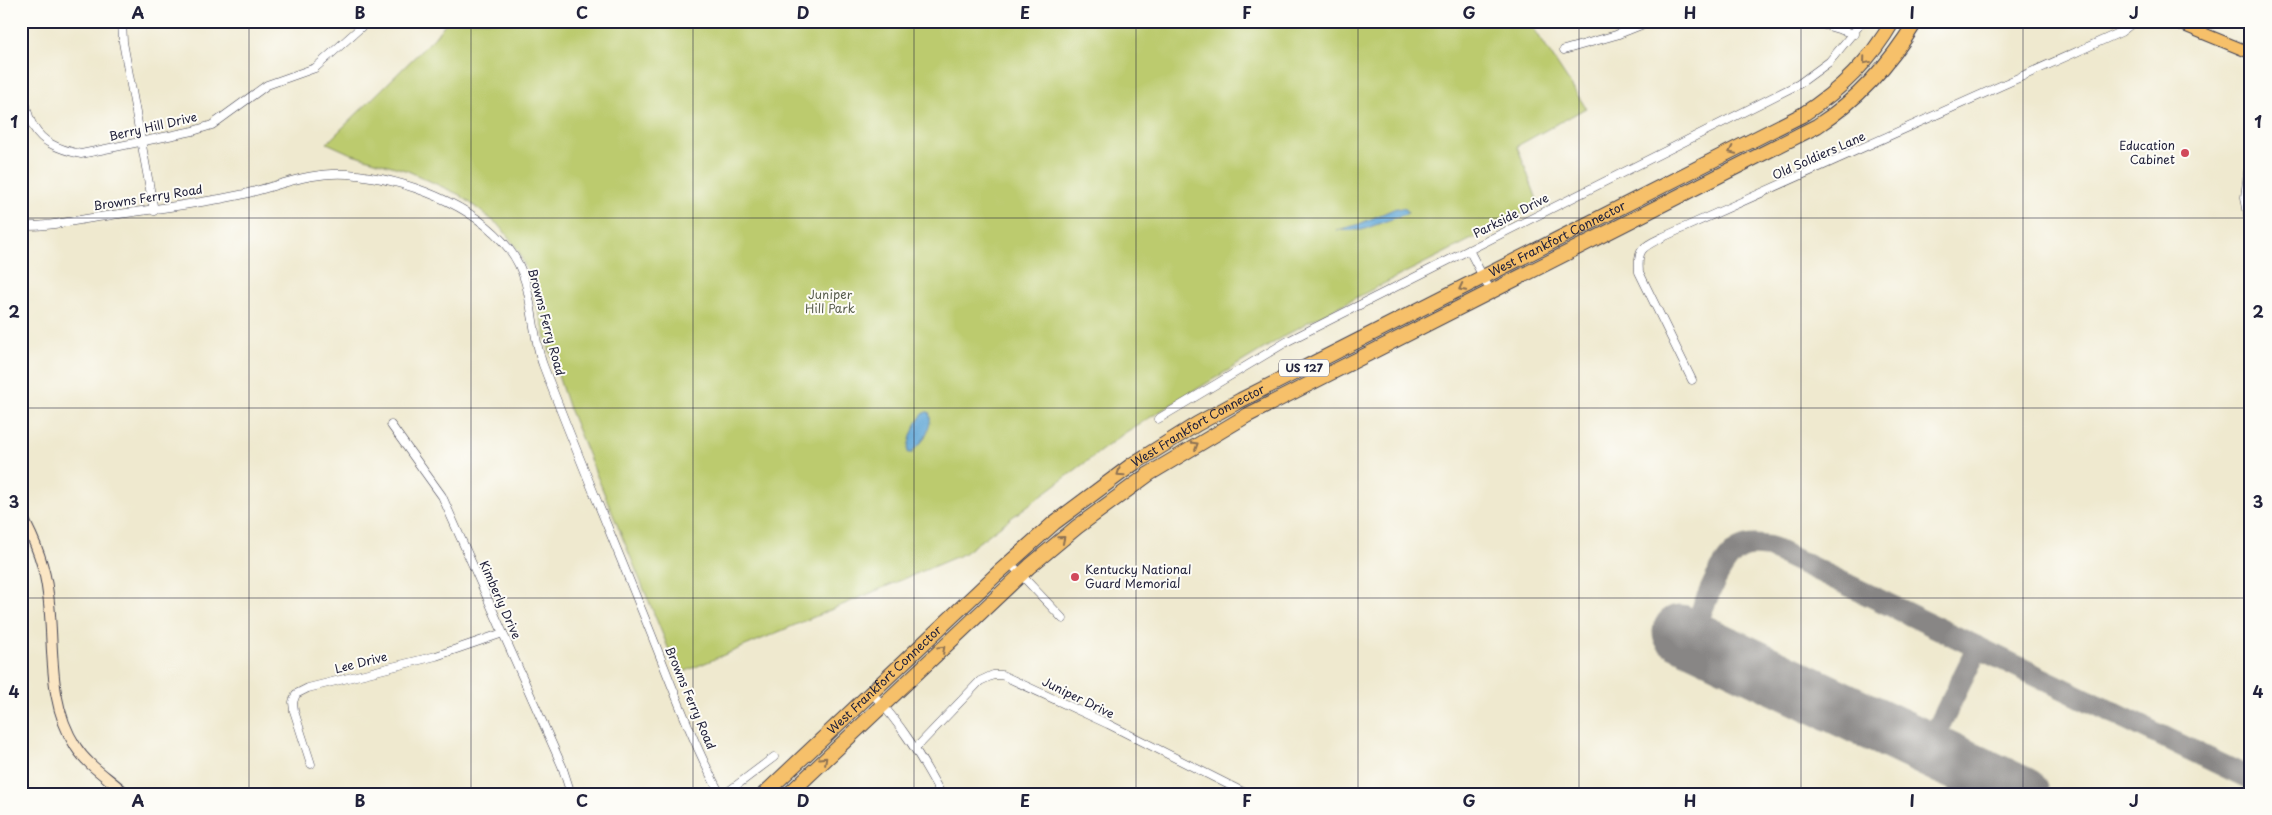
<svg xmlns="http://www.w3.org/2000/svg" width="2272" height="815" font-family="'Playpen Sans',sans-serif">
	<rect width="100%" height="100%" fill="#fdfcf7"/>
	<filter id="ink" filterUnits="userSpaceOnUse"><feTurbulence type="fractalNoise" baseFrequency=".02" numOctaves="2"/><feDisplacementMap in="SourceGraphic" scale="10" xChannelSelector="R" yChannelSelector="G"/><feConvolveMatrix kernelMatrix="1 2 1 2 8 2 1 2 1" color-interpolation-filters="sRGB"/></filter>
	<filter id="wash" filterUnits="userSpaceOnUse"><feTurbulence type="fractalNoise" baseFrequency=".0096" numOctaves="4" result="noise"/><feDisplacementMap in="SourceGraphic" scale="20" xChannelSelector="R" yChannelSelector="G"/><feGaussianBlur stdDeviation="1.12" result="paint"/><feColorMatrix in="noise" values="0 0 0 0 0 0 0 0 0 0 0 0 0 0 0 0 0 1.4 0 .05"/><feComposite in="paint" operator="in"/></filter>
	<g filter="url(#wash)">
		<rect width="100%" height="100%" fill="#efe9cf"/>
		<path fill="#bccb6e" stroke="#6f7654" d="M447,21h1082l57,87 -69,38 22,59 -231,117 -182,110 -163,122 -284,120 -111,-268 -21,-64 -18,-66 -11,-26 -17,-23 -41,-32 -52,-24 -59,-18 -22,-10 107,-105z"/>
		<g fill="#5ea6d5" stroke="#406488">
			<path d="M1396,208l10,1 2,4 -46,17h-25l20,-5z"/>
			<path d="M926,412h3c5,11 -6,33 -16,38v3h-5c-1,-11 9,-36 18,-41z"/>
		</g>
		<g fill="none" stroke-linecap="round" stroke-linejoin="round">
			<g stroke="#888685" stroke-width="22">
				<path d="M1691,637c10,-22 28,-81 51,-89 9,-4 18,-2 27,-1l482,232"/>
				<path d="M1928,748l50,-101"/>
			</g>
			<path stroke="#888685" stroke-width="55" d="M1680,632l342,162"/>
		</g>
	</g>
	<g filter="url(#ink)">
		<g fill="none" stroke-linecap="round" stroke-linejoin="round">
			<g stroke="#414051" stroke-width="9">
				<g id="street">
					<path d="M122,21l1,21 31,169"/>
					<path d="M1811,21l44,13"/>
					<path d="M1564,50l52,-15 35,-14"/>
					<path d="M21,74c6,47 9,70 60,80l112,-23 19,-6 55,-40 48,-17 53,-47"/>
					<path d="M2251,149l-6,48 6,35"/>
					<path d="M21,226c26,1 51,-5 77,-9 47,-7 95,-12 142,-22 36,-8 70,-24 108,-21 56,5 125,29 161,75 26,33 20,78 34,116 32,84 67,167 101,251 24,59 46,121 76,178"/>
					<path d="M1469,250l22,42"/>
					<path d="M1692,380l-53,-108c-2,-24 4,-25 24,-35l458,-205 14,-11"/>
					<path d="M1158,419l130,-78 511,-257 30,-22 34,-41"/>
					<path d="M391,425l51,71 120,270 9,28"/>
					<path d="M1009,562l54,57"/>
					<path d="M871,692c30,32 49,63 70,102"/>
					<path d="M916,748l64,-67 13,-6h9l106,49 139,70"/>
					<path d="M311,764l-17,-53 -1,-9 3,-8 12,-6 128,-32 67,-23"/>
					<path d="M725,794l49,-37"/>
				</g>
			</g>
			<g stroke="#414051" stroke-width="12">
				<path id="secondary" d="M21,515c14,25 24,51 27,79 7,51 -2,107 28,153 12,19 33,31 50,47"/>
			</g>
			<g stroke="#414051" stroke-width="13">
				<path id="primary" d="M2173,21l78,32"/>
			</g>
			<g stroke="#414051" stroke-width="16">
				<g id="highway">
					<path id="s1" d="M764,794l234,-221 56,-50 79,-59 64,-40 44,-24 561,-285c39,-25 68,-54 91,-94"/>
					<path d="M789,794l241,-228 47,-39 72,-53 99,-59 569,-289c42,-27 73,-62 99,-105"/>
				</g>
			</g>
			<use href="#street" stroke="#fff" stroke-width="8"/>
			<use href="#secondary" stroke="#fbe6c4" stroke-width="10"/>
			<use href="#primary" stroke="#f6c06b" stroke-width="11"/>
			<use href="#highway" stroke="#f6c06b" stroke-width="14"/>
		</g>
		<defs><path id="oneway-chevron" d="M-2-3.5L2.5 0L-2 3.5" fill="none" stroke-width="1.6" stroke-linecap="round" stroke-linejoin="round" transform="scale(1.25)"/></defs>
		<g stroke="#8c7153">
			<use href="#oneway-chevron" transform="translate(1866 61) rotate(130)"/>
			<use href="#oneway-chevron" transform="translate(1732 151) rotate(154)"/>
			<use href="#oneway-chevron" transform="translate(1462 288) rotate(153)"/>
			<use href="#oneway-chevron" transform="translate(1195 445) rotate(-31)"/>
			<use href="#oneway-chevron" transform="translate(1120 473) rotate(145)"/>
			<use href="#oneway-chevron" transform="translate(1062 539) rotate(-40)"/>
			<use href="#oneway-chevron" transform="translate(942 649) rotate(-43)"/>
			<use href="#oneway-chevron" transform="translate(824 760) rotate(-43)"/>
		</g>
	</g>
	<path fill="none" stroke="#22223b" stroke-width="1" stroke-opacity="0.55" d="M249,21v773M471,21v773M693,21v773M914,21v773M1136,21v773M1358,21v773M1579,21v773M1801,21v773M2023,21v773M21,218h2230M21,408h2230M21,598h2230"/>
	<g fill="#d1495b" stroke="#fdfcf7" stroke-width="2">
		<circle cx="2185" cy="153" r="5"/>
		<circle cx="1075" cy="577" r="5"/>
	</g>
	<g text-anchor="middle" stroke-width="4" stroke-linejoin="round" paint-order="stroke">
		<rect fill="#fdfcf7" stroke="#646373" stroke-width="1" x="1279" y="359.5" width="50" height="17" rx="4"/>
		<g font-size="11" font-weight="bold" fill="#22223b">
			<text x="1304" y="372">US 127</text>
		</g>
		<g font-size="12" fill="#22223b" stroke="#fdfcf7">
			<text transform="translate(153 127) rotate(-13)" y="4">Berry Hill Drive</text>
			<text transform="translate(1819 156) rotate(-24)" y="4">Old Soldiers Lane</text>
			<text transform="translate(148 198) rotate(-9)" y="4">Browns Ferry Road</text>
			<text transform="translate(1511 216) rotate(-27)" y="4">Parkside Drive</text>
			<text dy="4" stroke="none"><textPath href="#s1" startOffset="976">West Frankfort Connector</textPath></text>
			<text transform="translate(546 322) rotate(75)" y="4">Browns Ferry Road</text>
			<text dy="4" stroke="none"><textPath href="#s1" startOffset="571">West Frankfort Connector</textPath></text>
			<text transform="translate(500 600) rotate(66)" y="4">Kimberly Drive</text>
			<text transform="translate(361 663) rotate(-14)" y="4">Lee Drive</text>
			<text dy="4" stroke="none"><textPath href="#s1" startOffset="166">West Frankfort Connector</textPath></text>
			<text transform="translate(690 698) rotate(67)" y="4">Browns Ferry Road</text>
			<text transform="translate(1078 698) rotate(26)" y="4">Juniper Drive</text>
		</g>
		<g font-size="12" fill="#22223b" stroke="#fdfcf7" text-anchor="end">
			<text x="2175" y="150">Education<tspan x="2175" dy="14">Cabinet</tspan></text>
			<text x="1085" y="574" text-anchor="start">Kentucky National<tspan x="1085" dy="14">Guard Memorial</tspan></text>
		</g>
		<g font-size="12" fill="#585d4d" stroke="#fdfcf7">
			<text x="830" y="299">Juniper<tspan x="830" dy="14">Hill Park</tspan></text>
		</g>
	</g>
	<rect width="2272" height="815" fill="none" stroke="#fdfcf7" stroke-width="55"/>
	<rect x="28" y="28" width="2216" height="760" fill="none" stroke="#22223b" stroke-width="2"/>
	<g font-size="16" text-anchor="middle" font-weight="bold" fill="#22223b">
		<text x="138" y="19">A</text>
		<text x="360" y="19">B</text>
		<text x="582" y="19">C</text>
		<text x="803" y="19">D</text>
		<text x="1025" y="19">E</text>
		<text x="1247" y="19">F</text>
		<text x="1469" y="19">G</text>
		<text x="1690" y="19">H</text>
		<text x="1912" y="19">I</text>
		<text x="2134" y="19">J</text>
		<text x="14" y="128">1</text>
		<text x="2258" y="128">1</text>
		<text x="14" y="318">2</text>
		<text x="2258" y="318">2</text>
		<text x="14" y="508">3</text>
		<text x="2258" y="508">3</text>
		<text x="14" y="698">4</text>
		<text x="2258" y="698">4</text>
		<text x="138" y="807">A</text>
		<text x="360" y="807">B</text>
		<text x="582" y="807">C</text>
		<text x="803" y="807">D</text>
		<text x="1025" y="807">E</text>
		<text x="1247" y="807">F</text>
		<text x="1469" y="807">G</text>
		<text x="1690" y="807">H</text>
		<text x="1912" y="807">I</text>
		<text x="2134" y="807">J</text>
	</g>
</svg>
